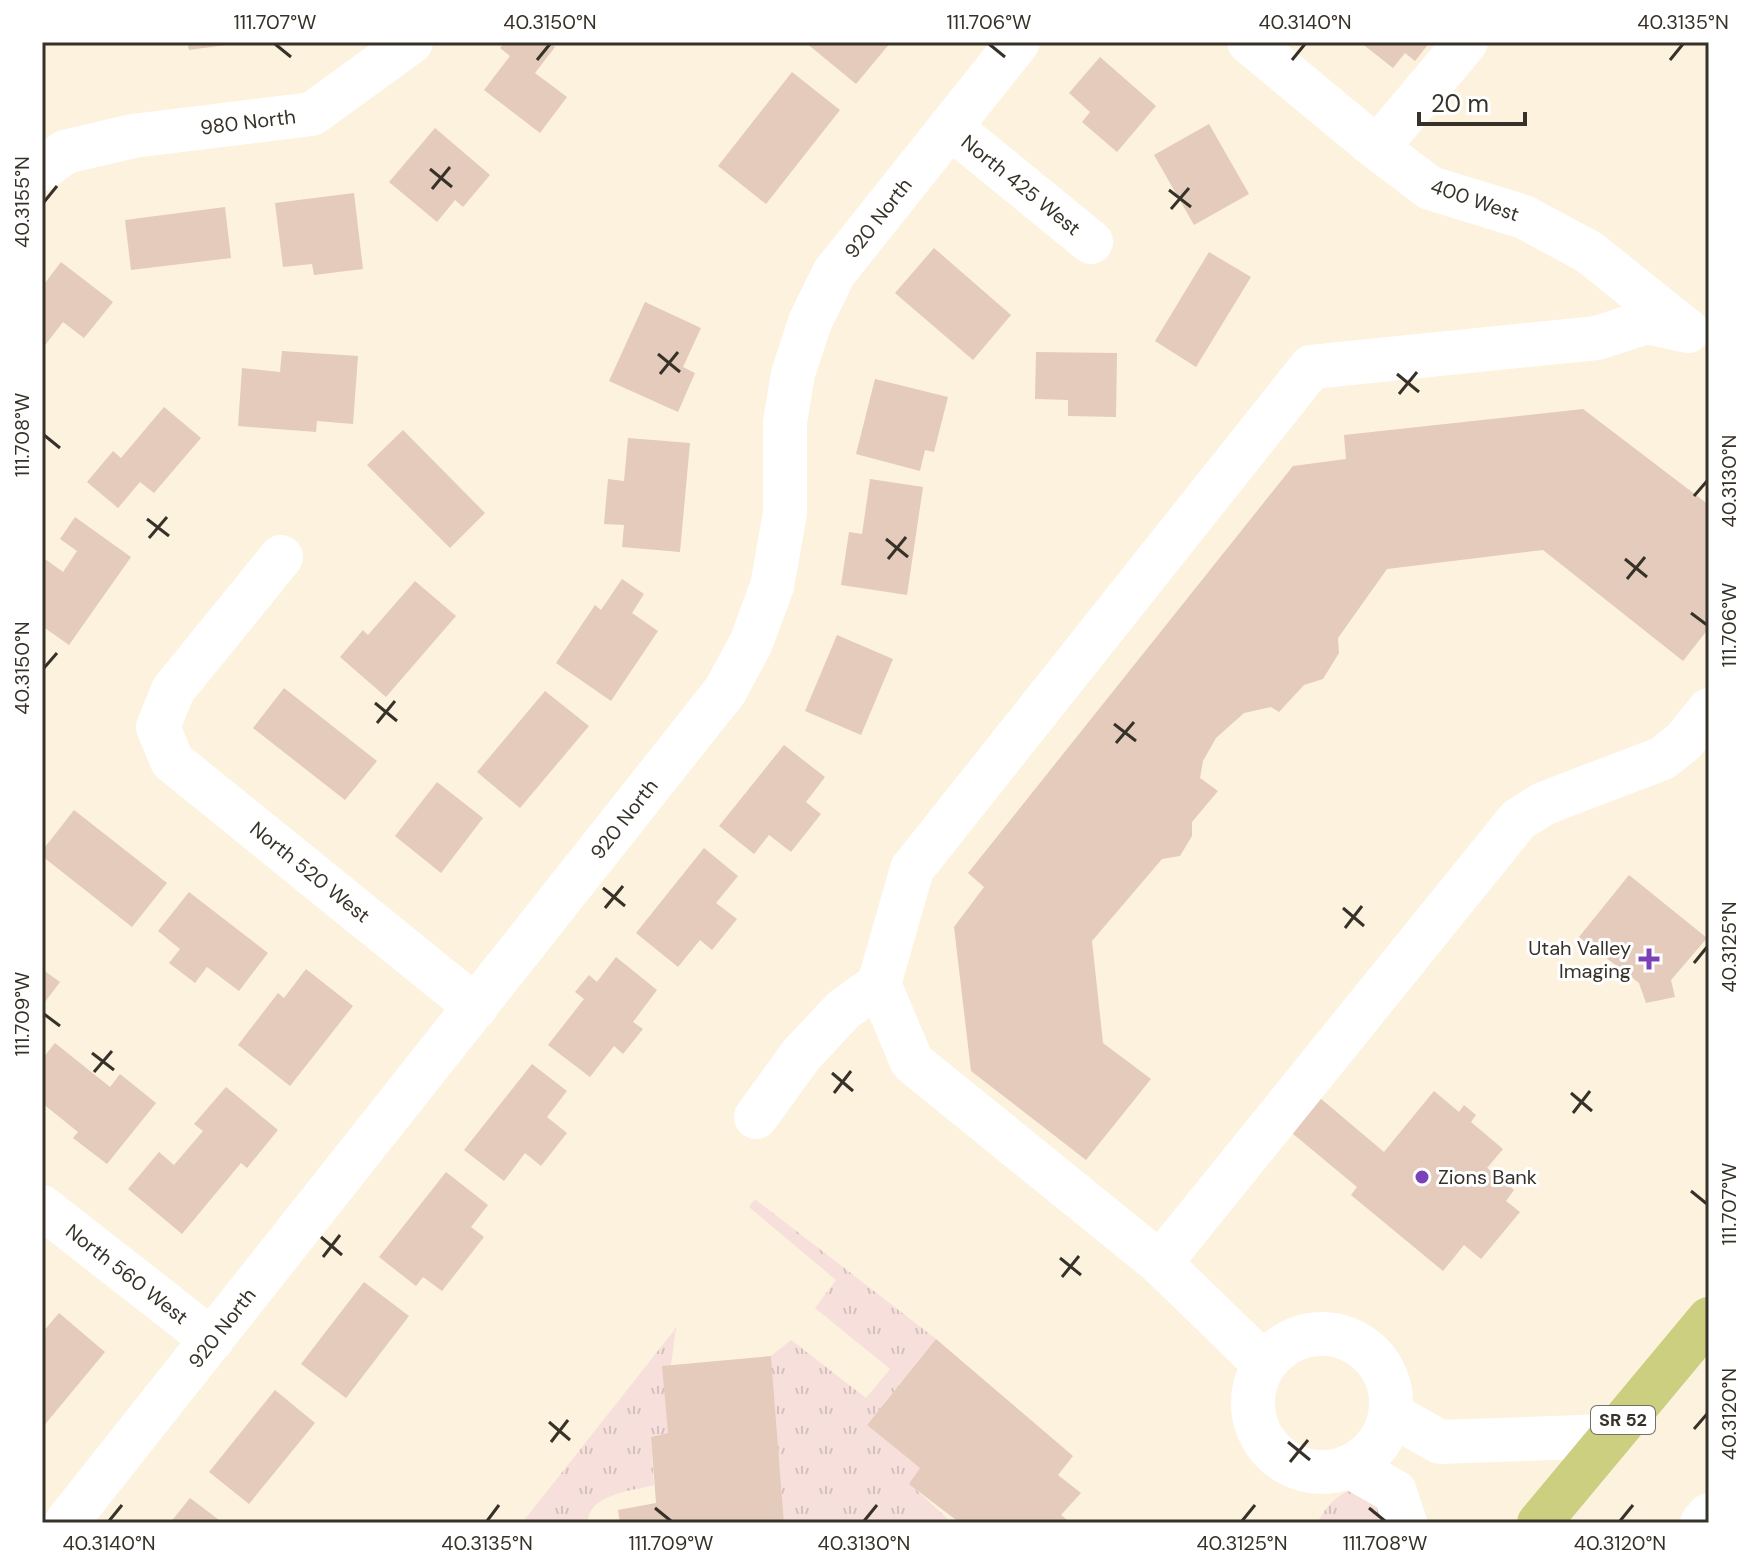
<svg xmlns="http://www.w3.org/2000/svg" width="1751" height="1565" font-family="'DM Sans',sans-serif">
	<defs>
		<pattern id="grass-tufts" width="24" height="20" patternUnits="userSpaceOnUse" patternTransform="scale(2)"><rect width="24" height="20" fill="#f7dfdc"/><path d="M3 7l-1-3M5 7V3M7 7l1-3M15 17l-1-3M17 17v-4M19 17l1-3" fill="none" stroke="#d4c0bd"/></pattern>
	</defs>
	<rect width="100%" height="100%" fill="#fdf2de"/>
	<g fill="url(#grass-tufts)">
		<path d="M755,1199l181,140 -69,86 53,43 -10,16 42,39h-168l-13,-167 20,-16 75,58 24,-29 -75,-61 21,-28 -87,-73z"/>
		<path d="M676,1328l-5,37 -3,68 -17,4 3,48c-22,6 -66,9 -66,38h-66z"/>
		<path d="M1363,1485l33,38h-79c11,-21 24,-31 46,-38z"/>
	</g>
	<g fill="#e4cbbb">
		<path d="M187,42h46v2l-44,6z"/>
		<path d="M505,42h44l6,5 -20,26 32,24 -27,36 -56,-43 26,-34 -10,-8z"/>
		<path d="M805,42h86l-35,42z"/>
		<path d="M1360,42h70l-15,19 -10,-8 -12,15z"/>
		<path d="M1100,57l56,49 -39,46 -35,-30 8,-10 -21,-19z"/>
		<path d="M792,72l48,38 -74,94 -48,-38z"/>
		<path d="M1209,124l40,70 -55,31 -40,-70z"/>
		<path d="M435,128l55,47 -27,32 -8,-7 -18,22 -48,-40z"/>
		<path d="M354,193l9,76 -49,6 -2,-11 -29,3 -8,-64z"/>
		<path d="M225,207l6,51 -100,12 -6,-50z"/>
		<path d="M934,248l77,67 -38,45 -78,-67z"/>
		<path d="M1209,252l42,25 -55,90 -41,-26z"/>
		<path d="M61,262l52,40 -29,36 -21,-16 -21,27v-62z"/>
		<path d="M645,302l56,26 -18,39 12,6 -17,39 -69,-31z"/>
		<path d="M282,351l76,5 -5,68 -36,-3 -1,11 -78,-6 4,-58 38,4z"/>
		<path d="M1036,352l81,1 -1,64 -48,-1v-16l-33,-1z"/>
		<path d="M875,379l73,18 -14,55 -9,-2 -5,21 -64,-17z"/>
		<path d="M164,407l37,31 -47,55 -14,-11 -22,26 -31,-26 26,-31 8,7z"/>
		<path d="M1583,409l126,96v123l-26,33 -140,-111 -156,19 -49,69 1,15 -16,26 -19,6 -25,27 -8,-5 -27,6 -28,25 -13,23 -3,17 18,13 -26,31v14l-12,20 -18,3 -70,82 11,102 48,36 -65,81 -115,-89 -17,-144 30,-40 -16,-14 325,-407 53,-7 -2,-24z"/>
		<path d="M403,430l82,83 -35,35 -83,-83z"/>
		<path d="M628,438l62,5 -10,109 -58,-5 2,-22 -20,-1 4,-45 16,2z"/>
		<path d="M870,479l53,8 -16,108 -66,-10 8,-53 13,2z"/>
		<path d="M75,517l56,40 -62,88 -27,-19v-63l3,-4 18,13 14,-21 -17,-12z"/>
		<path d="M622,579l22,15 -12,19 26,18 -47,70 -55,-38 39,-58 6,5z"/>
		<path d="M415,581l41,35 -70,81 -46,-40 23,-27 5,5z"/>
		<path d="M837,635l56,24 -32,76 -56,-24z"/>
		<path d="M284,688l93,73 -32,39 -92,-72z"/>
		<path d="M545,691l44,35 -69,82 -43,-36z"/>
		<path d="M784,745l41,32 -19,25 15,12 -30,38 -22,-17 -15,19 -35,-28z"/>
		<path d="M437,782l46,36 -42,55 -46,-37z"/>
		<path d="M74,810l93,73 -35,44 -90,-71v-5z"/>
		<path d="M704,848l34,28 -22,27 21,16 -25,31 -12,-10 -22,27 -42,-34z"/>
		<path d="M1629,875l78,63 -36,42 4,17 -29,6 -7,-20 -60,-46z"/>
		<path d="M189,892l79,61 -29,38 -32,-24 -12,16 -26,-20 11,-14 -22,-18z"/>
		<path d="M616,957l41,33 -24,32 10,7 -20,25 -9,-8 -24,31 -42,-32 36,-46 -9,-7 14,-17 8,7z"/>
		<path d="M42,969l18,13 -18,24z"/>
		<path d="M306,969l47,37 -63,80 -52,-41 40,-52 6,5z"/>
		<path d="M55,1043l55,44 10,-13 36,29 -49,61 -34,-26 5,-6 -36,-29v-44z"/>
		<path d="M532,1064l35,27 -20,26 20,16 -26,33 -16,-13 -21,28 -40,-31z"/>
		<path d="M226,1087l52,43 -31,38 -6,-5 -59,71 -54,-45 31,-37 15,13 29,-34 -9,-7z"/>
		<path d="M1434,1091l25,21 5,-7 12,10 -5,7 32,27 -16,19 27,22 -8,11 14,11 -39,47 -17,-14 -21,26 -92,-76 6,-8 -65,-54 28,-35 64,54z"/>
		<path d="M446,1172l42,33 -17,22 13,10 -42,54 -19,-14 -7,9 -37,-29z"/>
		<path d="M364,1282l45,34 -63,82 -45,-34z"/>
		<path d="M59,1313l46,39 -63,76v-95z"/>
		<path d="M936,1339l137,117 -15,19 23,18 -20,22 10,8h-111l-51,-39 11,-16 -53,-43z"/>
		<path d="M771,1356l13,167h-164l-2,-13 38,-7 -5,-66 17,-4 -6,-67z"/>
		<path d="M275,1390l40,33 -66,81 -40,-32z"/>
		<path d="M190,1498l33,25h-53z"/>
	</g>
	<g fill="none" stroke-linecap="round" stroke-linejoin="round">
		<g stroke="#fff" stroke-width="44">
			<path d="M1249,42l128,106 53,40 94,29 65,35 96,77"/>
			<path d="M950,127l141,115"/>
			<path d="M1377,148l89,-106"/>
			<path d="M42,169l23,-17 68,-16 179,-22 99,-72"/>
			<path d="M281,557l-108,133 -15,37 14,34 304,246"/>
			<path d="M756,1117l45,-62 42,-45 36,-26"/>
			<path d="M42,1207l170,133"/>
			<path d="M1160,1263l358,-443 25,-16 120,-46 21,-17 25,-31"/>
			<circle cx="1322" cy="1403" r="69"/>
			<path d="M1264,1364l-104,-101 -248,-201 -33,-78 33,-115 399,-502 286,-29 49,-16 42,9"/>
			<path d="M1392,1415l48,27 169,-6"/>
			<path d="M1351,1467l44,25 10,31"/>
			<path d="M66,1523l659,-832 26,-48 21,-57 13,-73v-91l8,-48 17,-52 24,-49 184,-231"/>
			<path d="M1702,1523l7,-8"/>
		</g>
		<path stroke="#cccf80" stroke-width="44" d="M1539,1523l170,-204"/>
	</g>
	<path fill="none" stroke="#373229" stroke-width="3" d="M275,44l16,13M989,44l16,13M537,60l13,-16M1292,60l13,-16M1670,60l13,-16M430,169l22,18M432,189l18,-22M1169,190l22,17M44,202l13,-16M1171,209l18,-21M658,354l22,18M660,374l18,-22M1397,374l22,18M1399,394l18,-22M44,435l16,13M1694,496l13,-15M147,519l22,17M149,538l18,-21M886,539l22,18M888,559l18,-22M1625,559l22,18M1627,579l18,-22M1691,613l16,12M44,668l13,-15M375,703l22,18M377,723l18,-22M1114,724l22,17M1116,743l18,-21M603,888l22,18M605,908l18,-22M1343,908l21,18M1345,928l17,-22M1694,963l13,-16M44,1014l16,12M92,1053l22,17M94,1072l18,-21M832,1073l21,18M834,1093l17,-22M1571,1093l21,18M1573,1113l17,-22M1691,1191l16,13M321,1237l21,18M323,1257l17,-22M1060,1258l21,17M1062,1277l17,-21M549,1422l21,18M1694,1429l13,-15M551,1442l17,-22M1288,1442l22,18M1290,1462l18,-22M655,1508l16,13M1369,1508l16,13M109,1521l13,-16M487,1521l12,-16M864,1521l13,-16M1242,1521l13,-16M1620,1521l13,-16"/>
	<g fill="#7a41b8" stroke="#fff" stroke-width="3">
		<path d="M1645 947h8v8h8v8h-8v8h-8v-8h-8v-8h8z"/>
		<circle cx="1422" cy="1177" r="8"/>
	</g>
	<g text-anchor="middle" stroke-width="6" stroke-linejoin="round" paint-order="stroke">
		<rect fill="#fff" stroke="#737069" stroke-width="2" x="1591" y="1406" width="64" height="28" rx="6"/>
		<g font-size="18" font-weight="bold" fill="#373229">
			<text x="1623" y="1426">SR 52</text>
		</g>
		<g font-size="20" fill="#373229" stroke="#fff">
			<text transform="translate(248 122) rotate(-7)" y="7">980 North</text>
			<text transform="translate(1021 185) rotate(39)" y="7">North 425 West</text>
			<text transform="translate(1475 200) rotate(19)" y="7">400 West</text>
			<text transform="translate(878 218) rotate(-52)" y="7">920 North</text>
			<text transform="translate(624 819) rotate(-52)" y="7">920 North</text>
			<text transform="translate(310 872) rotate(39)" y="7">North 520 West</text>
			<text transform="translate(127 1274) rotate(38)" y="7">North 560 West</text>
			<text transform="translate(222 1328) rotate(-52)" y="7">920 North</text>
		</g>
		<g font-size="20" fill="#373229" stroke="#fff" text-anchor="end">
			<text x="1631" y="955">Utah Valley<tspan x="1631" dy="23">Imaging</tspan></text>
			<text x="1438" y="1184" text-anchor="start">Zions Bank</text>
		</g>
	</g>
	<rect width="1751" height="1565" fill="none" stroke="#ffffff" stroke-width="88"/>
	<path d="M1419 112v12h106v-12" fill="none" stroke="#373229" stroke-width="4"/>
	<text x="1431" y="112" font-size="24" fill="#373229" stroke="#ffffff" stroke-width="6" paint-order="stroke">20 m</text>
	<rect x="44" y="44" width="1663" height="1477" fill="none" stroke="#373229" stroke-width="3"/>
	<g font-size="20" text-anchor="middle" fill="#373229">
		<text x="275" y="29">111.707°W</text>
		<text x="550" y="29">40.3150°N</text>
		<text x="989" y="29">111.706°W</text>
		<text x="1305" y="29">40.3140°N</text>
		<text x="1683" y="29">40.3135°N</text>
		<text transform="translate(22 202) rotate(-90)" y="7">40.3155°N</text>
		<text transform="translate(22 435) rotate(-90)" y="7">111.708°W</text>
		<text transform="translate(1729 481) rotate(-90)" y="7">40.3130°N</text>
		<text transform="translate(1729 625) rotate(-90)" y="7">111.706°W</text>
		<text transform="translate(22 668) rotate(-90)" y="7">40.3150°N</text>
		<text transform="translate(1729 947) rotate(-90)" y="7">40.3125°N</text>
		<text transform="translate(22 1014) rotate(-90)" y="7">111.709°W</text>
		<text transform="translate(1729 1204) rotate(-90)" y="7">111.707°W</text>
		<text transform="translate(1729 1414) rotate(-90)" y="7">40.3120°N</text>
		<text x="109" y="1550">40.3140°N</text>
		<text x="487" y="1550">40.3135°N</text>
		<text x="671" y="1550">111.709°W</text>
		<text x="864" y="1550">40.3130°N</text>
		<text x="1242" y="1550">40.3125°N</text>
		<text x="1385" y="1550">111.708°W</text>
		<text x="1620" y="1550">40.3120°N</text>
	</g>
</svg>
